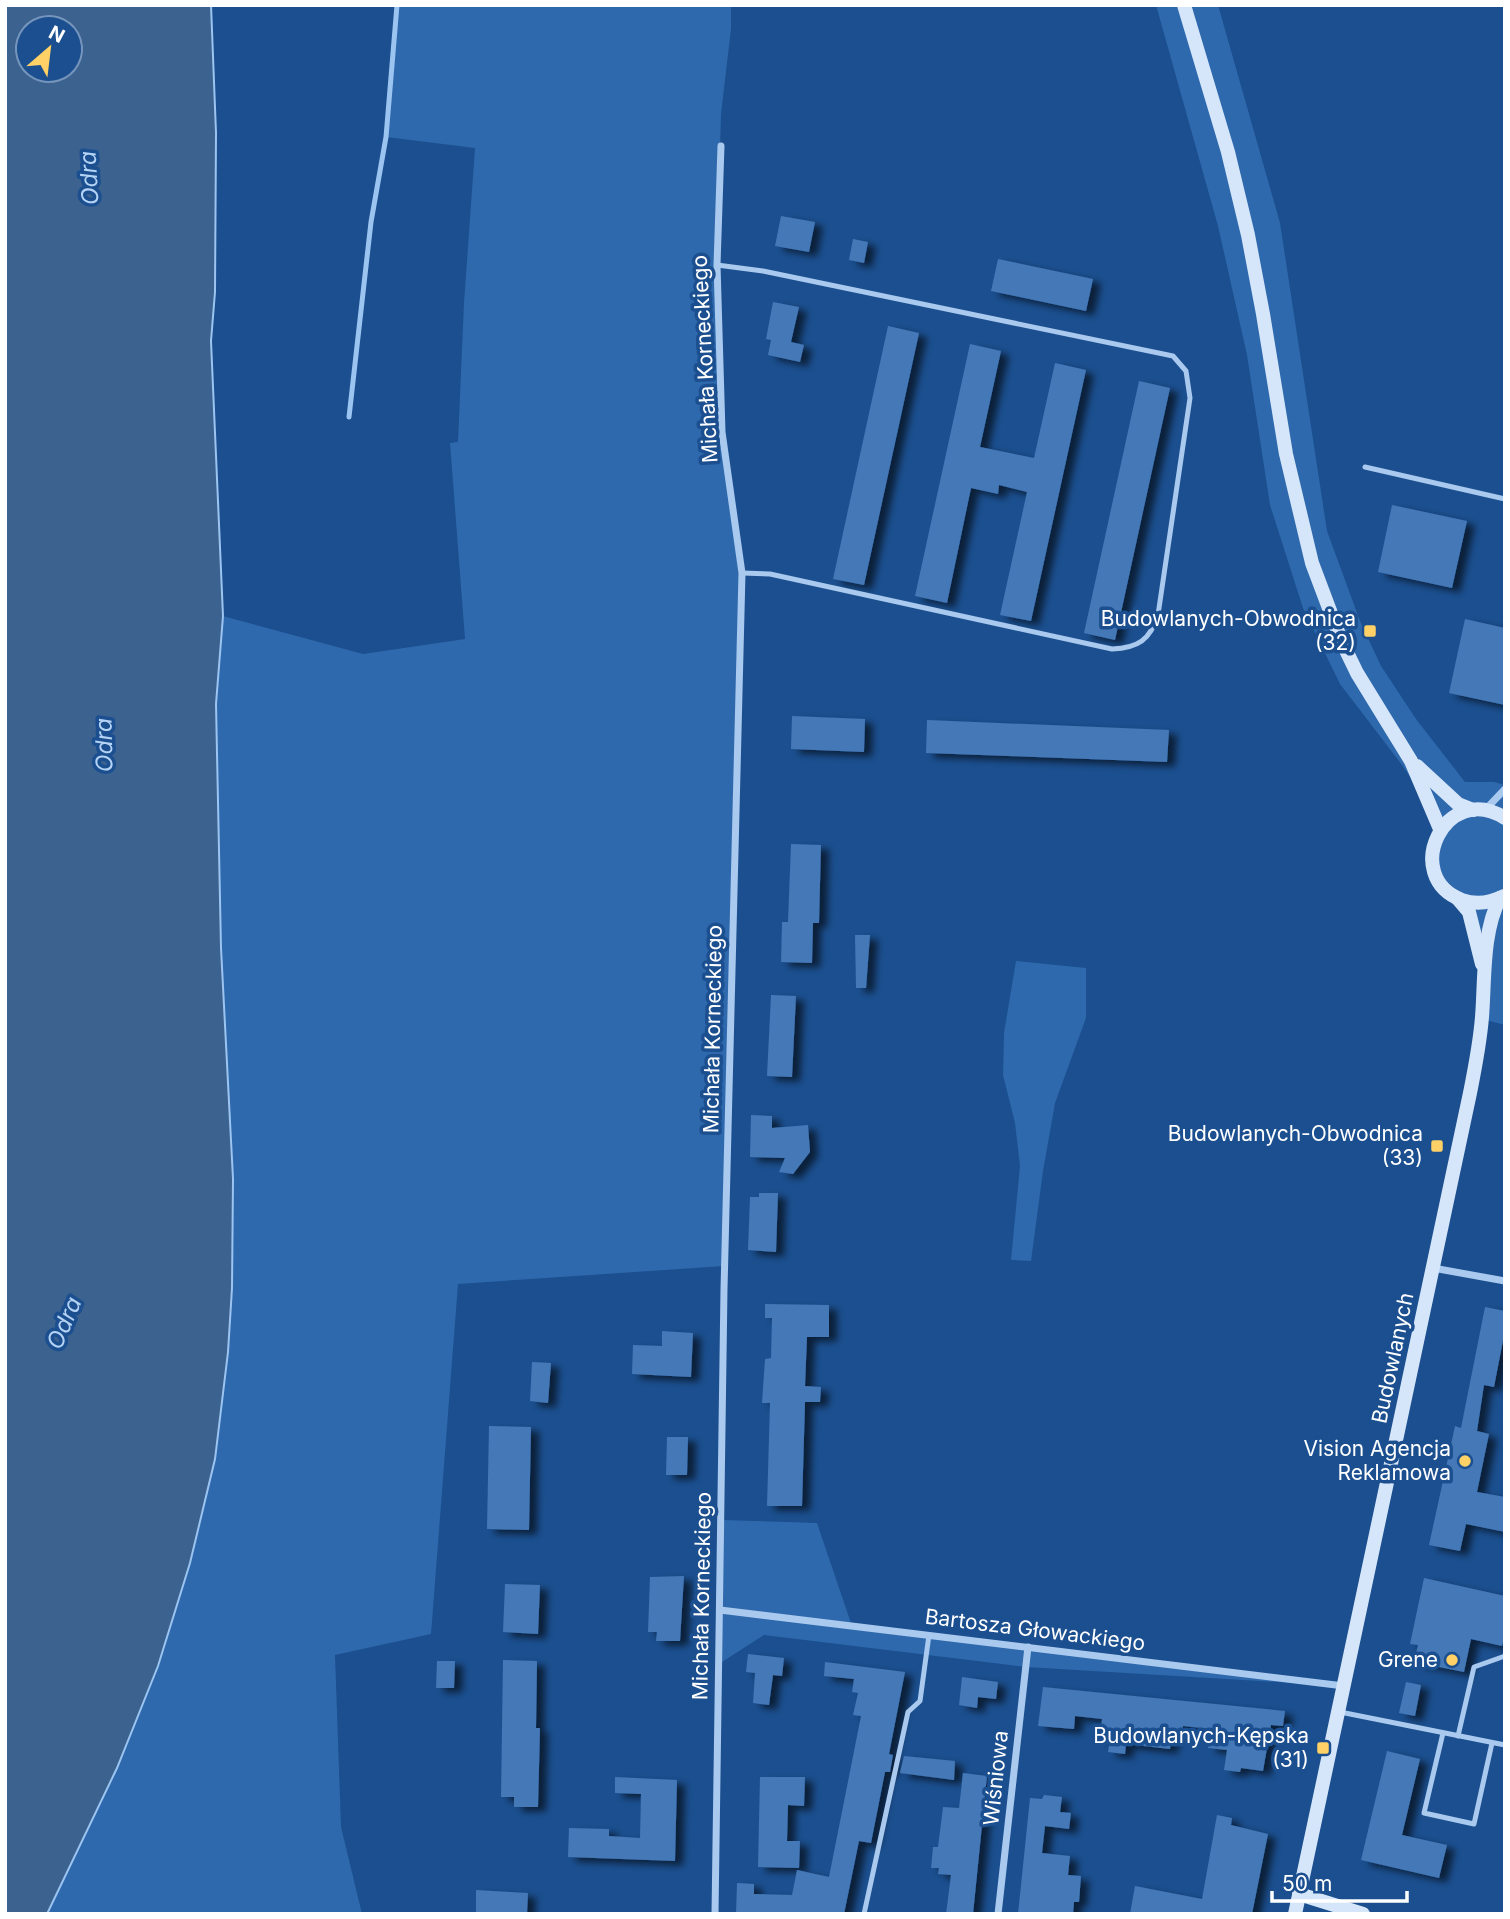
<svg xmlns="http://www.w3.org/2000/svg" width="1510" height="1919" font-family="Inter,sans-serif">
	<defs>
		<filter id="shadow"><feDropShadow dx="8" dy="4.5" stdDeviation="3.5" flood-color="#0009"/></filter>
	</defs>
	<rect width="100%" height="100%" fill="#1b4f8f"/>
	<g fill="#2e69ad">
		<path d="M397,5h334v24l-10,85 -4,151 5,167 20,141 -18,693 -266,18 -27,350 -96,21 6,172 21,87h-315l70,-146 41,-102 57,-207 13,-107 4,-64 1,-109 -12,-231 -5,-244 7,-88 140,38 102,-15 -15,-196 8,-1 6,-139 11,-155 -89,-11z"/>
		<path d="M1156,5h62l62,218 47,308 33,90 21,45 35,53 49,63h29l11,3v240l-23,-6 1,-47 -14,-60 -31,-32v-61l-36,-54 -62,-81 -37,-76 -33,-103 -23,-150 -29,-129z"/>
		<path d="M1016,961l70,7v50l-31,85 -12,68 -12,90 -20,-1 9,-94 -5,-43 -12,-48 1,-42z"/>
		<path d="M721,1520l96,3 35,103 493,60 -319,-19 -262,-32 -45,29z"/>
	</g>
	<path fill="#3c6290" stroke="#9cc4f0" stroke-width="2" fill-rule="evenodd" d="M5,5h206l5,128 -1,159 -4,49 12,275 -7,88 5,244 12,231 -1,109 -4,64 -13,107 -25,104 -32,103 -41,102 -70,146h-42zM28,28h42v42h-42z"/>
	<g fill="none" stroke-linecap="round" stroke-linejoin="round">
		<path stroke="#9cc4f0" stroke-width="5" d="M349,417l22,-195 15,-85 11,-132"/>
	</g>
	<g fill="#4478b7" filter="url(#shadow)">
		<path d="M781,216l34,6 -6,30 -34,-6z"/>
		<path d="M853,239l15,3 -4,21 -15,-3z"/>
		<path d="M998,259l95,20 -7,32 -95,-20z"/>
		<path d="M773,302l26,5 -8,35 13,3 -4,17 -32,-7 3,-15 -5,-1z"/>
		<path d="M888,326l31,7 -55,252 -31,-6z"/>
		<path d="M970,344l31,7 -21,96 54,11 21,-95 31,7 -55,251 -31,-6 27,-123 -28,-7 -1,9 -27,-6 -24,115 -32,-7z"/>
		<path d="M1139,381l31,7 -55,252 -31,-7z"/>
		<path d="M1392,505l75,16 -15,67 -74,-16z"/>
		<path d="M1465,619l40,9v77l-56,-12z"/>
		<path d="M792,716l73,3 -1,33 -73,-3z"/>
		<path d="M927,720l242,10 -2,32 -241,-9z"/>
		<path d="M791,844l30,1 -2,78h-6l-1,40 -31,-1 1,-40h6z"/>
		<path d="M855,935h15l-4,53h-10z"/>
		<path d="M771,995l25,1 -4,81 -25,-1z"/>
		<path d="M751,1115l21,1v12l36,-3 2,27 -17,22 -14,-2 6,-14 -35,-1z"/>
		<path d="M759,1193h19l-2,59 -28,-2 2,-53h9z"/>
		<path d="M765,1304l64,1v32h-22l-2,49 16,1 -1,15h-15l-3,104h-35l3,-103h-8l3,-44 6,-1 1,-40h-7z"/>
		<path d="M1485,1307l20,4v19l-11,57 -10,-2 -7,46 12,3 -12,58 28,5v35l-39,-8 -6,27 -31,-6 26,-119 6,2z"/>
		<path d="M662,1331l31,2 -2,44 -59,-3 1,-29 29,1z"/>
		<path d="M532,1362l19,1 -3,40 -18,-2z"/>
		<path d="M489,1426l42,1 -2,103 -42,-1z"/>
		<path d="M667,1437h21l-1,38h-21z"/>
		<path d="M684,1576l-4,65h-24l1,-9h-9l2,-55z"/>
		<path d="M1424,1578l81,18v38l-3,12 -31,-7 -7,33 -50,-10 4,-17 -8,-1z"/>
		<path d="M505,1584l35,1 -2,49 -35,-2z"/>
		<path d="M748,1654l36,4 -2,18 -9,-1 -4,30 -16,-2 2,-30 -9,-1z"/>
		<path d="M503,1660l34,1 -1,67h4l-2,79h-24v-10h-13z"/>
		<path d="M437,1661h18l-1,27h-18z"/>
		<path d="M825,1662l80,10 -16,82 4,1 -3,17h-5l-14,71 -12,-2 -15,73h-108l1,-31 17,1v10l38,1 5,-25 32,7 32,-161 -8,-1 5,-22 -6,-1 2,-13 -30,-3z"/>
		<path d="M962,1677l36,5 -2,17 -18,-2 -1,11 -18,-3z"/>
		<path d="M1406,1682l15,3 -6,31 -16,-3z"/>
		<path d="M1043,1687l242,24 -2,15 -12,-1 -8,46 -22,-3 -1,4 -16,-2 3,-20 -19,-2 3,-19 -28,-3v3l-11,2 -2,18 -44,-5 -1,10 -17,-2 2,-12 -10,-1 2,-20 -27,-3 -1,13 -36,-3z"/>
		<path d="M1387,1751l33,8 -18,76 45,10 -8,33 -78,-18z"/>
		<path d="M904,1756l51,5 -1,19 -54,-7z"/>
		<path d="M963,1773l24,3 -14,138h-27l5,-39 -13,-1 1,-6h-8l2,-21h5l5,-40 16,1z"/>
		<path d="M615,1777l62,3 -2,81 -107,-4 1,-29 40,1v7l31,2 1,-44 -26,-1z"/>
		<path d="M760,1777h45l-1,29 -16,-1 -1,36h13l-1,27 -41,-1z"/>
		<path d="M1044,1795l18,2 -2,15 11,1 -2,16 -24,-3 -3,27 28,3 -2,19 13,1 -2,26h-5l-1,12h-55l12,-116 12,1z"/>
		<path d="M1217,1815l15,3 -1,7 37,9 -16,80h-122l5,-28 67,13z"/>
		<path d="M476,1890l52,3 -1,21h-51z"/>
	</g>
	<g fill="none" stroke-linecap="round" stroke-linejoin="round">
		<g stroke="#a9c9ee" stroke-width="5">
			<path d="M717,265l46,6 410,85 13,15 4,27 -32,217c-8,25 -20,33 -46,34l-342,-75 -28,-1"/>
			<path d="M1365,467l140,32"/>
			<path d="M1340,1712l165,33"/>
			<path d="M1443,1733l-19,80 50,11 18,-81"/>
			<path d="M1458,1736l16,-69 31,-11"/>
			<path d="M864,1914l44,-202 12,-11 9,-66"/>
		</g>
		<g stroke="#a9c9ee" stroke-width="7">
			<path d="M1485,810l20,-21"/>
			<path d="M1433,1268l72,13"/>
			<path d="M720,1610l624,76"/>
			<path d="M715,1914l9,-625 18,-716 -20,-141 -5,-167 4,-119"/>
			<path d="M998,1914l30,-267"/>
		</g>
		<g stroke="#d6e6fa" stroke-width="14">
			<path d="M1184,5l44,147 20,83 15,79 23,140 26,109 29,77 16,33 54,88 29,68"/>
			<path d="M1417,766l41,38 15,6"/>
			<path d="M1504,896c-14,7 -28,9 -42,4 -62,-23 -17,-120 43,-82"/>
			<path d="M1458,899l11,13 13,52"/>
			<path d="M1299,1894l64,20"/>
			<path d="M1295,1914l175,-821c5,-25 10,-50 12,-76 3,-37 0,-85 18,-119"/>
		</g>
	</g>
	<g fill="#ffd166" stroke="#1b4f8f" stroke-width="2.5">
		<rect x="1363" y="624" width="14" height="14" rx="3.5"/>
		<rect x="1430" y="1139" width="14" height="14" rx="3.5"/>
		<circle cx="1465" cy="1461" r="7"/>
		<circle cx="1452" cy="1660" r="7"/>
		<rect x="1316" y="1741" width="14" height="14" rx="3.5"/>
	</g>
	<g text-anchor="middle" stroke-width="7" stroke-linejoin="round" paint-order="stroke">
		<g font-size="21" fill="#fff" stroke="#1b4f8f">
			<text transform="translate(705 359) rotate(-93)" y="7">Michała Korneckiego</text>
			<text transform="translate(713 1029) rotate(-89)" y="7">Michała Korneckiego</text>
			<text transform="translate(1393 1358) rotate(-78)" y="7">Budowlanych</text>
			<text transform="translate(702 1596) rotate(-89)" y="7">Michała Korneckiego</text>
			<text transform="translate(1035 1630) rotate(7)" y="7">Bartosza Głowackiego</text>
			<text transform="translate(996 1778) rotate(-84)" y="7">Wiśniowa</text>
		</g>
		<g font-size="21" fill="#fff" stroke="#1b4f8f" text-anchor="end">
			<text x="1356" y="626">Budowlanych-Obwodnica<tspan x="1356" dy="24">(32)</tspan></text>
			<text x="1423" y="1141">Budowlanych-Obwodnica<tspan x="1423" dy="24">(33)</tspan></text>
			<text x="1451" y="1456">Vision Agencja<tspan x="1451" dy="24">Reklamowa</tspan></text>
			<text x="1438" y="1667">Grene</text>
			<text x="1309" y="1743">Budowlanych-Kępska<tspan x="1309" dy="24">(31)</tspan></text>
		</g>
		<g font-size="23" font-style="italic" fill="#b5d3f5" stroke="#1b4f8f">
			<text transform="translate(89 178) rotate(-93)" y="8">Odra</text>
			<text transform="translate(104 745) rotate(-91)" y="8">Odra</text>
			<text transform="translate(64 1323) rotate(-67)" y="8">Odra</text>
		</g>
	</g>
	<rect width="1510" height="1919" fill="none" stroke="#ffffff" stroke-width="14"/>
	<g transform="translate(49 49) rotate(28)"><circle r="33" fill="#1b4f8f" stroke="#7695bc" stroke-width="2"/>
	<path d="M0-5L12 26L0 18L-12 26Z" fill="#ffd166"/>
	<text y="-10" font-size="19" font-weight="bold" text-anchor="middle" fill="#ffffff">N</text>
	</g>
	<path d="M1272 1891v10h135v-10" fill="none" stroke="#ffffff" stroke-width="3.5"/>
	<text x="1282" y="1891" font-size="21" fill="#ffffff" stroke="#1b4f8f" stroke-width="5" paint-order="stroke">50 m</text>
</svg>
